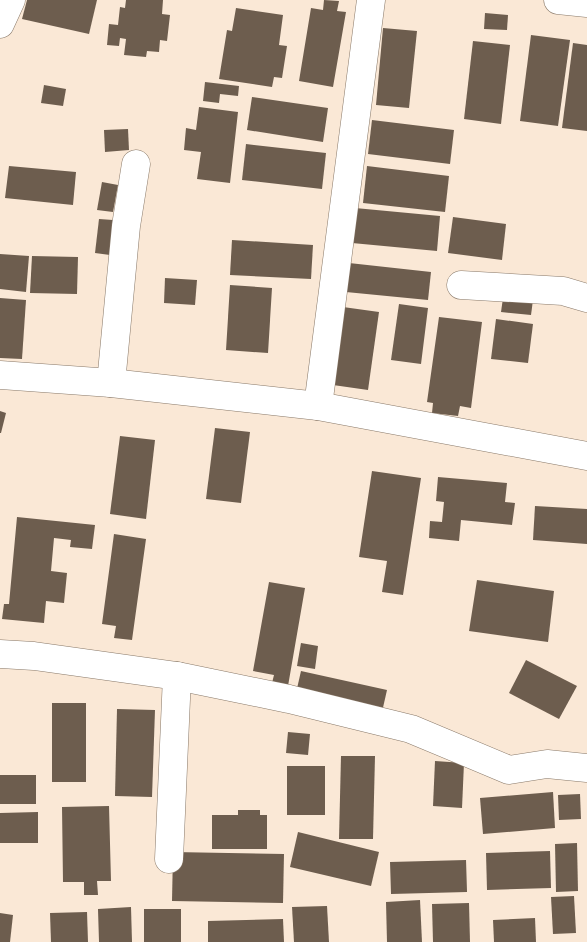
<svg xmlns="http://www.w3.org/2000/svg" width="587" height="942" font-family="Cabin,sans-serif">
	<rect width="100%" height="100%" fill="#fae8d6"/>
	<g fill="#6d5d4e">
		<path d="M27,0h70l-8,34 -67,-15z"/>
		<path d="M126,0h37l-1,14 8,1 -3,26 -7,-1 -1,12 -12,-1 -1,6 -22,-2 2,-16 -6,-1 -1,8 -12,-1 2,-21 9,1 2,-18 5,1z"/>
		<path d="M324,0l15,1 -2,10 9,1 -13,75 -34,-6 12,-73 12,2z"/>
		<path d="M236,8l47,7 -4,30 8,1 -5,32 -8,-1 -2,10 -53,-8 8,-49 5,1z"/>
		<path d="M485,13l23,2 -1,15 -23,-1z"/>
		<path d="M383,28l34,3 -8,77 -33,-3z"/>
		<path d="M531,35l39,5 -12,86 -38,-5z"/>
		<path d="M473,41l37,4 -9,79 -37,-5z"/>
		<path d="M573,43l14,2v86l-25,-3z"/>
		<path d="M205,82l34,4 -1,10 -18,-2 -1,9 -16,-2z"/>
		<path d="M44,85l22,4 -3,17 -22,-3z"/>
		<path d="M252,97l76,11 -5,34 -76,-12z"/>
		<path d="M199,107l39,5 -8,71 -33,-4 4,-27 -17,-2 2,-22 10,2z"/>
		<path d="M372,120l82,10 -4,34 -82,-10z"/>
		<path d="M128,129l1,21 -24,2 -1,-22z"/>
		<path d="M246,144l80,9 -4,36 -80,-9z"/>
		<path d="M9,166l67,6 -3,33 -68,-7z"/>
		<path d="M367,166l82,10 -4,36 -82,-9z"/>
		<path d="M102,182l16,3 -5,27 -16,-2z"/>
		<path d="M355,208l85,8 -3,35 -85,-8z"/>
		<path d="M453,217l53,7 -4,36 -54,-7z"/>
		<path d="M99,219l14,1 -3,35 -15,-2z"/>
		<path d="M232,240l81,5 -2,34 -81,-4z"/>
		<path d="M0,254l29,2 -3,36 -26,-3z"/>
		<path d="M32,256l46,1 -1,37 -47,-1z"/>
		<path d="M349,263l82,9 -3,28 -82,-8z"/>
		<path d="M165,278l32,2 -2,25 -31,-2z"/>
		<path d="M230,285l42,3 -4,65 -42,-3z"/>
		<path d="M0,298l26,2 -4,59 -22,-1z"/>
		<path d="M503,298l30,2 -2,15 -30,-3z"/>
		<path d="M399,304l29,4 -7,56 -30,-4z"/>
		<path d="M343,307l36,5 -11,78 -35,-5z"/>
		<path d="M439,317l43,5 -11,86 -11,-2 -2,10 -26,-3 1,-10 -6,-1z"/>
		<path d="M496,319l37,5 -5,39 -37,-4z"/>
		<path d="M0,411l6,2 -5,20h-1z"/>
		<path d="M215,428l35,4 -9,71 -35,-4z"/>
		<path d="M120,436l35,4 -9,79 -36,-5z"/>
		<path d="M372,471l49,7 -18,117 -21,-3 5,-31 -28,-4z"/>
		<path d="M438,477l69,6 -2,19 10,1 -3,22 -51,-5 -2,21 -30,-3 1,-17 12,1 2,-20 -8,-1z"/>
		<path d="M535,506l52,3v35l-54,-4z"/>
		<path d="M17,517l78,8 -3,24 -22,-2 1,-7 -17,-2 -3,33 16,2 -3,30 -18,-2 -2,22 -42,-4 2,-15h5z"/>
		<path d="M114,534l32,5 -14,101 -18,-2 2,-12 -14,-2z"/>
		<path d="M477,580l77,11 -6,51 -79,-11z"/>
		<path d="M269,582l36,6 -17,98 -16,-3 2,-8 -21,-4z"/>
		<path d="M301,643l17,3 -3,23 -18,-3z"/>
		<path d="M526,660l51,26 -18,33 -50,-26z"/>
		<path d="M301,671l86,19 -5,22 -86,-19z"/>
		<rect x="52" y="703" width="34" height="79"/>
		<path d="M117,709l38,1 -3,87 -37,-1z"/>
		<path d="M288,732l22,2 -2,21 -22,-2z"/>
		<path d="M341,756h34l-2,83h-34z"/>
		<path d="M435,761l29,2 -2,45 -29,-2z"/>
		<rect x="287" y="766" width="38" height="49"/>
		<rect x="0" y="775" width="36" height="29"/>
		<path d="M553,792l2,36 -72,6 -3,-36z"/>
		<path d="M580,794l1,25 -22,1 -1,-25z"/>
		<path d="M109,806l2,75h-14l1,14h-14v-13h-21l-1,-75z"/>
		<path d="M238,810h22v5h7v34h-55v-34h26z"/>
		<path d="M38,812v31h-38v-30z"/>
		<path d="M298,832l81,20 -8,34 -81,-19z"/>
		<path d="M577,843l1,48 -22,1 -1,-48z"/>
		<path d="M550,851l1,37 -64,2 -1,-37z"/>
		<path d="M173,852l111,2 -1,49 -111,-2z"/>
		<path d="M466,860l1,32 -76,2 -1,-32z"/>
		<path d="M574,896l2,37 -23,1 -2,-37z"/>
		<path d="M420,900l2,42h-35l-1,-40z"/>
		<path d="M469,903l1,39h-37l-1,-38z"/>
		<path d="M327,906l2,36h-35l-2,-35z"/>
		<path d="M131,907l1,35h-33l-1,-33z"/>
		<rect x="144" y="909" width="37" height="33"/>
		<path d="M87,912l1,30h-37l-1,-29z"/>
		<path d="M0,913l13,2 -3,27h-10z"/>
		<path d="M535,918l1,24h-42l-1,-22z"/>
		<path d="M283,919l1,23h-76v-21z"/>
	</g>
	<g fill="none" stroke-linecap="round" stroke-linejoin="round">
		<g stroke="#897969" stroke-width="29">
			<g id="minor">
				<path d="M558,0l29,3"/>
				<path d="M0,24l11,-24"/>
				<path d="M461,285l102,6 24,7"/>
				<path d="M0,375l111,8 207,23 269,50"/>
				<path d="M111,383l15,-157 10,-62"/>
				<path d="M318,406l53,-406"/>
				<path d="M0,654l34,2 143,20 112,23 122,30 98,41 38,-6 40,4"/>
				<path d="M169,859l8,-183"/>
			</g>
		</g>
		<use href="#minor" stroke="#fff" stroke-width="28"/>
	</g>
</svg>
